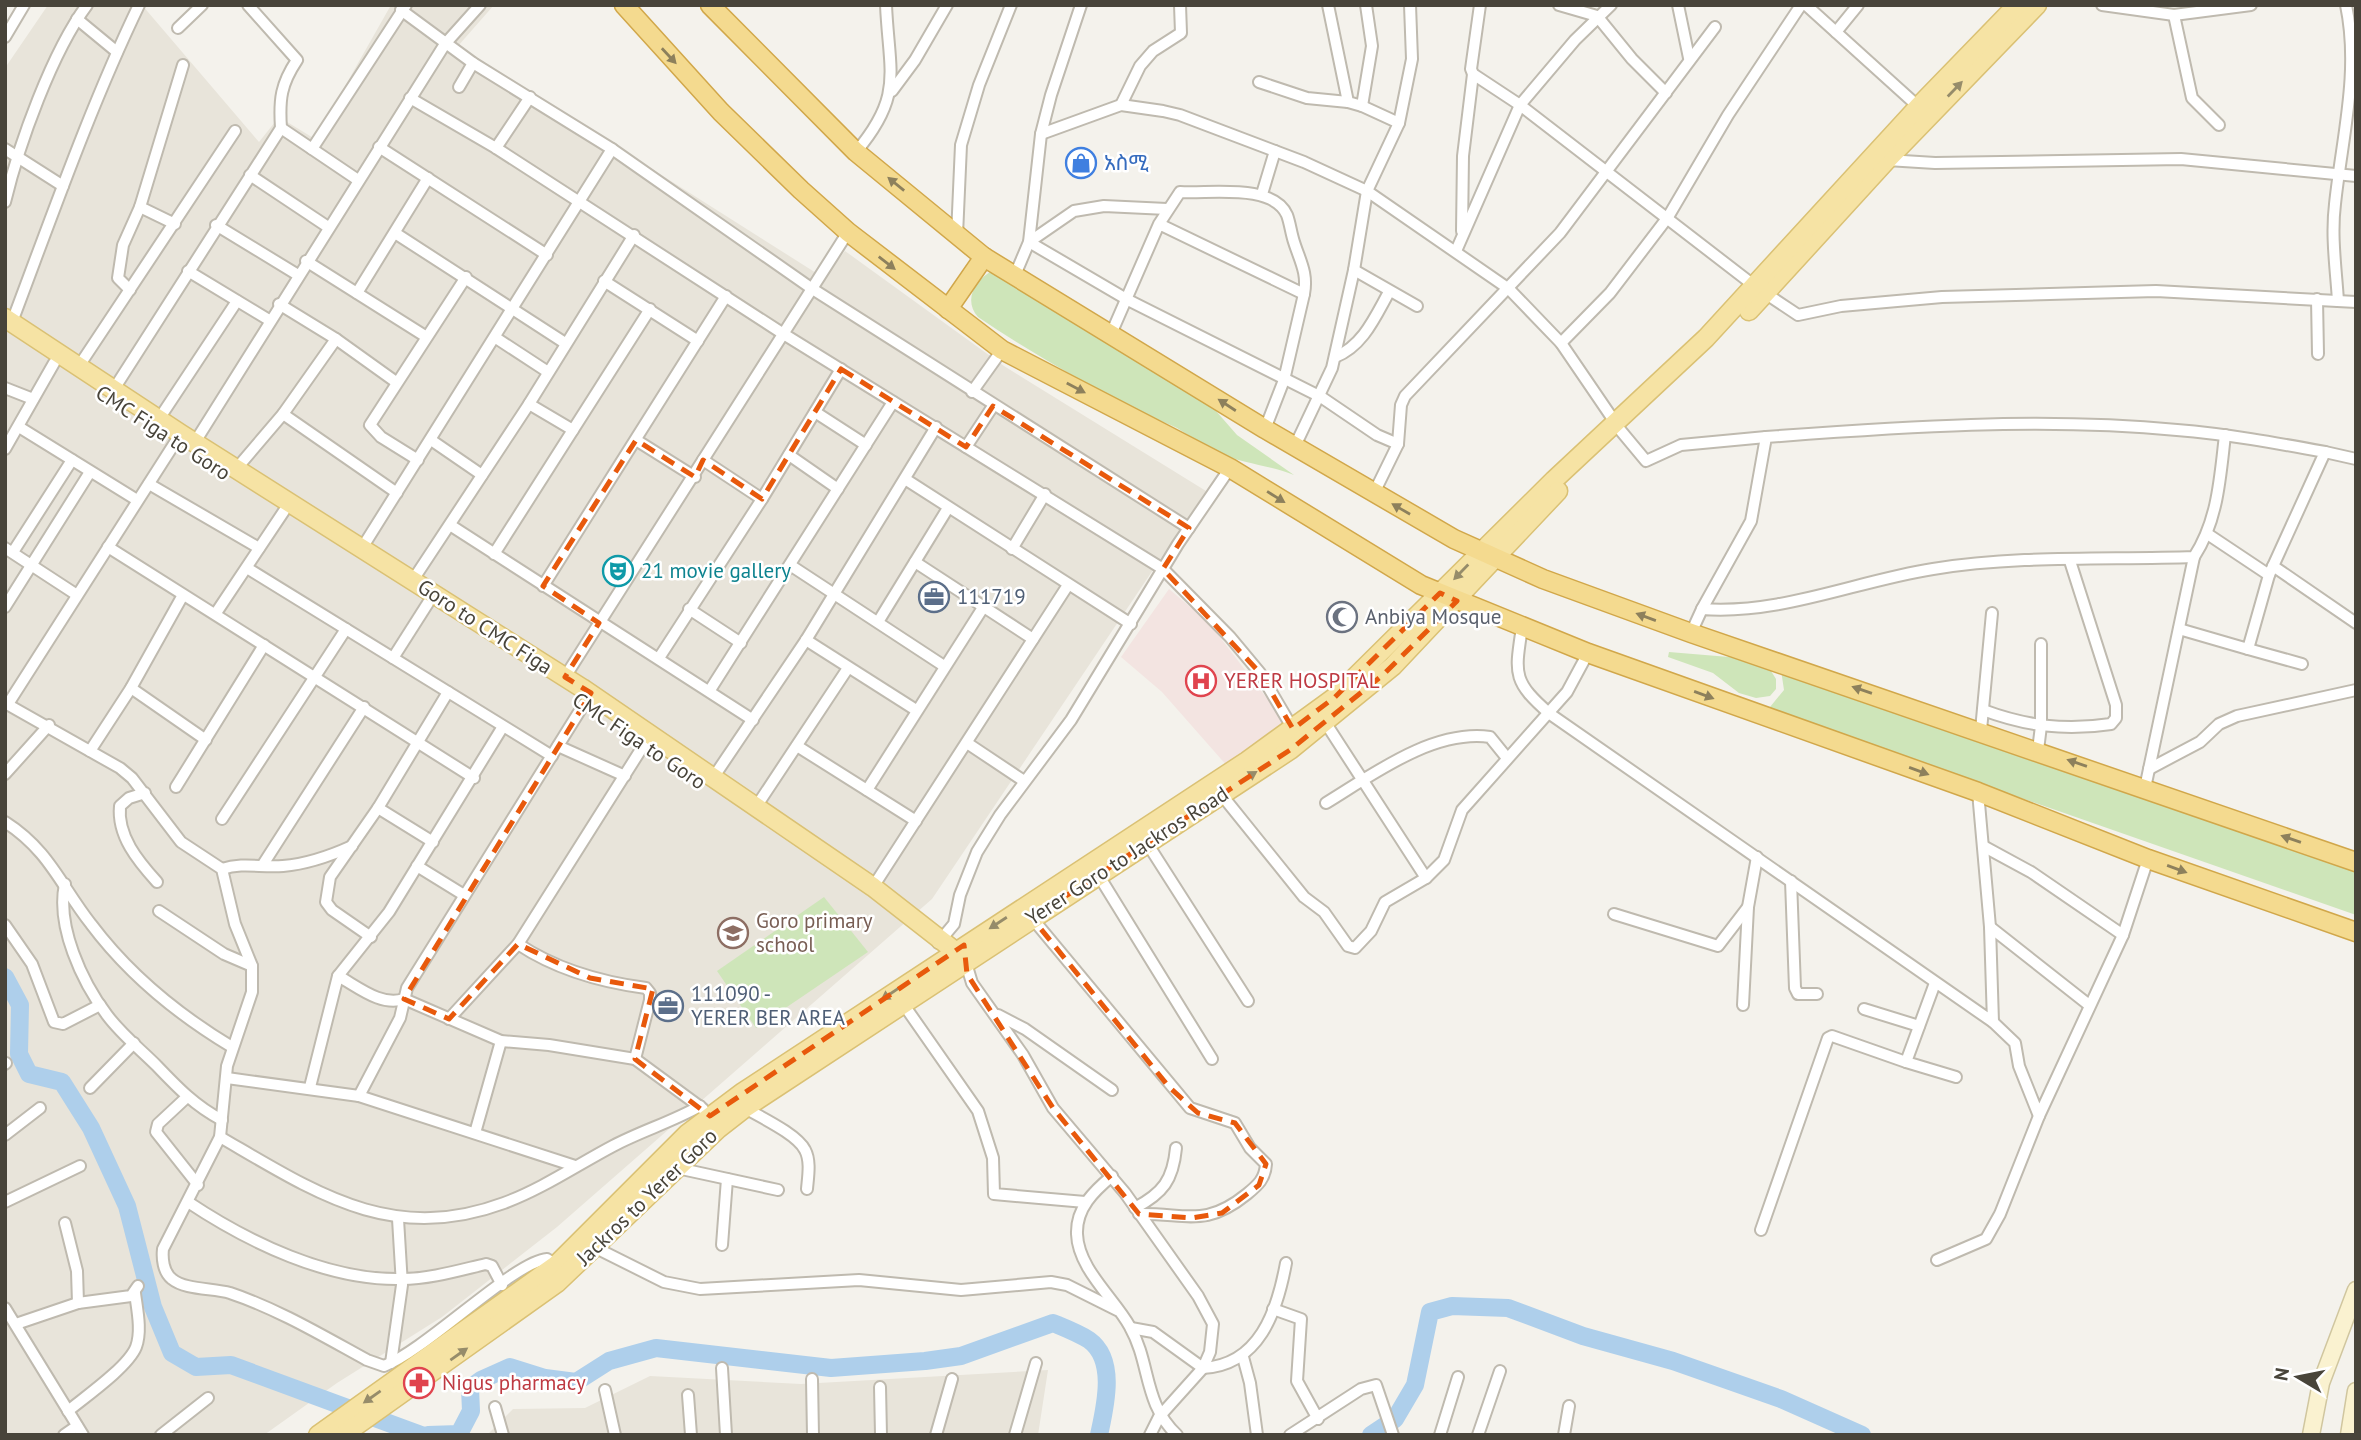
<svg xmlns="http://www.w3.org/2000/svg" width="2361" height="1440" font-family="'PT Sans','Noto Sans Ethiopic',sans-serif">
	<rect width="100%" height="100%" fill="#f4f2ec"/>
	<g fill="#e8e4da">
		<path d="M48,5h94l117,137 20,-25 36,22 76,-134h103l-36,41 366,232 21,-27 159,115 202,125 -274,408 -375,328 -115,90 -105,66 -73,52h-259v-1367z"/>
		<path d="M1048,1370l-10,65h-551l26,-26 72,-1 65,-32 151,8z"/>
	</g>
	<path fill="#f3e4e1" d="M1169,589l40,34 76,99 -57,45 -66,-75 -41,-35z"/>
	<g fill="#cee5b9">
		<path d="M992,271l210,124 35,40 57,40c-25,-10 -50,-11 -76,-22 -14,-6 -27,-17 -41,-25 -14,-7 -29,-11 -43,-19 -54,-29 -106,-58 -156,-92 -15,-17 -3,-37 14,-46z"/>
		<path d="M1669,652l72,6 30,13 5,8v10l-6,7 -14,2 -17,-5 -26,-20 -45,-16z"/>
		<path d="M1781,670l575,202v43l-584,-204 -2,-4 14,-17z"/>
		<path d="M824,897l44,55 -112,76 -39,-57z"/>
	</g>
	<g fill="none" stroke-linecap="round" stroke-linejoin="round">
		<g stroke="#aecfeb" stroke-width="18">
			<path d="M5,977l15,28 -1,49 10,20 33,8 29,46 36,78 26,101 19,46 24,14 35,-2 190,70"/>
			<path d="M428,1435l31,-1 12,-23 -1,-23 11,-8 29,-13 35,11 31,4 33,-21 47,-13 175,20 94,-7 36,-5 92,-33c12,5 25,10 36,17 28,20 16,67 10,95"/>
			<path d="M1371,1435l24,-16 20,-34 15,-73 22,-6 56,2 75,28 90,25 108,38 81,36"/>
		</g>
		<g stroke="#bfbaaf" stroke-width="14">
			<g id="minor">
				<path d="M1480,5l-9,64 2,5 47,31 55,-65 36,-35"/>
				<path d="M1559,5l38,11 35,43 34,34"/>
				<path d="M1678,5l11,53"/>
				<path d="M1806,5l115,104"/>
				<path d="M2102,5l72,10 77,-10"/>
				<path d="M401,10l72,53 139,86 199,139 378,240"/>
				<path d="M2174,15l18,83 27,27"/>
				<path d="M77,19l40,33"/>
				<path d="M178,28l24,-23"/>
				<path d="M1836,32l22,-27"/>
				<path d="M5,37l19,-32"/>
				<path d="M1259,82l48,16 41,4"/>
				<path d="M459,87l14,-24"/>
				<path d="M892,91l23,-31 32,-55"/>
				<path d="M410,98l86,50 286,185 381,236 67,68 30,36 33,56"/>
				<path d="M1121,105l19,-39 13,-15 28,-18 -1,-28"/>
				<path d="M1362,106l10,-60 -6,-41"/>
				<path d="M1399,123l13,-64 -2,-54"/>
				<path d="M281,128l77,52"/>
				<path d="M1041,134l80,-29 42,6 17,4 124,47 63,29 142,98 52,54 60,88 25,30 35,-16 85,-8"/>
				<path d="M379,147l168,108"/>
				<path d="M496,148l34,-51"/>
				<path d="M5,149l58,37"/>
				<path d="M312,149l94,-144"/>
				<path d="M856,152c48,-57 33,-79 30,-147"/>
				<path d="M1887,160l48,3 246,-4 175,17"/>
				<path d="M250,175l78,52"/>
				<path d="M1262,194l13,-43"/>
				<path d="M5,202c14,-58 47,-150 82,-197"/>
				<path d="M140,207l35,17"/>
				<path d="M1167,209l-63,-3 -30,5 -45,31 99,58 193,97 56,38 21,9"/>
				<path d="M216,225l82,50"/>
				<path d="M1462,231l1,-75 10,-82"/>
				<path d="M395,233l170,110"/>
				<path d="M957,235l4,-90 18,-60 32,-80"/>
				<path d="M1456,251l64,-146 236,182 42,28 43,-9 101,-9 214,-6 200,11"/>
				<path d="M306,261l119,75"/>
				<path d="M1354,270l63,36"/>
				<path d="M188,271l81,49"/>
				<path d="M1015,275l14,-33 12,-108 10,-39 30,-90"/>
				<path d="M604,281l94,60"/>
				<path d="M130,290l-12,-12 5,-33 17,-38 43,-142"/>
				<path d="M357,293l71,-115"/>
				<path d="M2317,299l1,55"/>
				<path d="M2338,301c-2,-32 -7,-65 -3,-97 7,-67 25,-132 11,-199"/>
				<path d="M279,304l57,35 60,43"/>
				<path d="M12,322c40,-106 78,-215 127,-317"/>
				<path d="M1111,334l48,-110 21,-32c30,2 93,-9 107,23 3,8 4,18 7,27 6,19 14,31 10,52l-145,-70"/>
				<path d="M496,338l52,34"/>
				<path d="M1561,343l49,-50 58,-76 60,-102 73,-110"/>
				<path d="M1335,357c28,-11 40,-40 54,-65"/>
				<path d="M79,366l156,-235"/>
				<path d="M5,388l28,11"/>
				<path d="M114,389l167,-261c-2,-29 0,-44 16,-68l-49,-55"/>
				<path d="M972,392l30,-42"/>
				<path d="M529,404l44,26"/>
				<path d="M815,412l51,33"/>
				<path d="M283,414l114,79"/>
				<path d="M159,419l78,-118"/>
				<path d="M19,427l118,73"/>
				<path d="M1265,429l19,-49 20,-86"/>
				<path d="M431,440l51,35"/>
				<path d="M636,440l59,37"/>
				<path d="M195,442l250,-398 35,-39"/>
				<path d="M1295,446l37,-78 22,-98 13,-79 32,-68 -37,-17 -14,-4 -20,-97"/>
				<path d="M966,447l27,-41"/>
				<path d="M5,449l49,-86"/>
				<path d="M2325,452l31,7"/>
				<path d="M789,455l49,34"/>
				<path d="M418,460l-37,-23 -11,-12 96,-148"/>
				<path d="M703,460l59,39"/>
				<path d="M237,468l46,-54 53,-75"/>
				<path d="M905,479l226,145"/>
				<path d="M149,484l110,64"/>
				<path d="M1374,493l24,-49 3,-39 4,-9 155,-163 155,-206"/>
				<path d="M450,525l303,195"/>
				<path d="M108,547l366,231"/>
				<path d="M5,548l72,47"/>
				<path d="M362,548l250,-399"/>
				<path d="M1012,549l33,-55"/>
				<path d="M13,552l59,-92"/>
				<path d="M494,554l156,-245"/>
				<path d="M915,562l118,77"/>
				<path d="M790,565l154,101"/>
				<path d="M2273,566l83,57"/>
				<path d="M247,568l305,188"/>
				<path d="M413,580l116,-176 105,-169"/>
				<path d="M543,586l183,-290"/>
				<path d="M5,607l85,-135"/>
				<path d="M689,609l52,34"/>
				<path d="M1702,609l49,-88 15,-84c135,-10 275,-20 411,-7 50,4 99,13 148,22l-56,123 -60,-40"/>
				<path d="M216,613l68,-102"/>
				<path d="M878,622l70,-114"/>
				<path d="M1522,627c-7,47 -10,54 28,87l443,308 -3,-95 -12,-135"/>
				<path d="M2179,629l69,20 21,-74"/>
				<path d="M1691,633l11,-24c79,6 154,-28 231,-40 86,-14 174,-9 261,-12 24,-37 26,-79 31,-122"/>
				<path d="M806,640l110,70"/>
				<path d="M2248,649l54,15"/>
				<path d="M393,658l35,-55"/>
				<path d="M659,658l103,-159 79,-130"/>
				<path d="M565,677l283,-445"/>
				<path d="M131,688l75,52"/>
				<path d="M710,690l183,-288"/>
				<path d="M5,703l115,65 12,10 49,64 41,27 13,55 17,42v26l-25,74 -7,71 -57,112c-1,9 0,23 9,30 13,11 41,9 58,14 48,16 93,43 137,67l17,6c42,-16 131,-105 163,-107l9,6"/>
				<path d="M8,704l168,-263"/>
				<path d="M1983,710c43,16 82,21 128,14l5,-6v-13l-46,-144"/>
				<path d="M1325,722l101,156"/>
				<path d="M1981,730l11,-117"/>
				<path d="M967,743l57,38"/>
				<path d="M558,746l67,30"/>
				<path d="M797,746l119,75"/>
				<path d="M2038,750l3,-24v-82"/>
				<path d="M90,751l41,-63 52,-93"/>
				<path d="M2149,769l51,-27 19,-18 18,-8 119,-26"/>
				<path d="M5,774l44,-49"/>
				<path d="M713,778l93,-138 130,-213"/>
				<path d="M176,787l88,-142"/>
				<path d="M2145,788l49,-231"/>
				<path d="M867,790l117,-184"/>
				<path d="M145,793l-16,5 -9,8c-3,30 18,55 37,76"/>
				<path d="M1221,794l83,103 20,15 24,34 7,2 16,-17 14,-29 41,-24 18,-18 18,-50 105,-118 21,-39"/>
				<path d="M1326,803c46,-28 107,-74 164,-66l17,21"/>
				<path d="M756,807l92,-139"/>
				<path d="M378,808l55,34"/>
				<path d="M222,819l124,-190"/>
				<path d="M5,822c44,28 56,64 86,102 39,52 86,90 141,123"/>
				<path d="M1147,843l101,158"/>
				<path d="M1983,846l48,26 92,63"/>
				<path d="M262,866l102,-159"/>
				<path d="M417,866l47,29"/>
				<path d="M222,869c21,-7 40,-1 61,-3 24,-2 47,-10 69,-20"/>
				<path d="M1099,876l113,183"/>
				<path d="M1791,881l4,107 3,6h19"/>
				<path d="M65,884c-9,42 17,98 42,131 14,19 33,34 49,50 21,22 39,41 66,55"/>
				<path d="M873,887l195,-302"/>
				<path d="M159,911l65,43 28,12"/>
				<path d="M1614,914l104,32 30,-39"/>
				<path d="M1032,918l158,190 45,15 15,25 16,16c-1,15 -8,21 -19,30 -42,34 -60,19 -108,20"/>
				<path d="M5,925l27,39 22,58 9,2 37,-19"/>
				<path d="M1990,927l99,78"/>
				<path d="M371,937l-39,-27 -6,-8 4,-25 48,-69 70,-116"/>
				<path d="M938,943l16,-19 6,-29 17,-43 23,-37 71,-95 107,-176 52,-76"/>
				<path d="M518,944c39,26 82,38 128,44l4,5v7l-15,59"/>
				<path d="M966,963l6,20 51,72 30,53 72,85 73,103 15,28 -3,28 -7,16 -44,49 -9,18"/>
				<path d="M338,976c19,10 43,31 66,23l97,42 48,4 86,14 68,50"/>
				<path d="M904,1005l74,106 15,47 1,36 91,8"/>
				<path d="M1743,1005l5,-98 9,-50"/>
				<path d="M1864,1009l55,17"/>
				<path d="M998,1015l27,14 87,61"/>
				<path d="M449,1019l69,-75 127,-201"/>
				<path d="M1993,1022l22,21 4,23 20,50 84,-181 25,-76"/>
				<path d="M1906,1062l50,15"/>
				<path d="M5,1064l1,-1"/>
				<path d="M227,1078l132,18 216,70"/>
				<path d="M310,1087l28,-111 51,-64 113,-184"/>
				<path d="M90,1088l44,-45"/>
				<path d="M359,1096l41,-78 7,-30 177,-284"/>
				<path d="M187,1097l-29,27 -2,8 42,53"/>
				<path d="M745,1108c15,9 52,26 60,42 6,11 3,27 2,39"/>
				<path d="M475,1133l26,-92"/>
				<path d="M5,1135l35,-27"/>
				<path d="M220,1137c95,55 171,108 284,66 38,-14 73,-38 109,-57 28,-15 59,-24 87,-40"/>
				<path d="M677,1168l101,22"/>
				<path d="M1112,1176c-18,15 -36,32 -35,58 1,35 38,65 53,93 21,37 13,76 47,108"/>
				<path d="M5,1202l75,-36"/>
				<path d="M188,1202c60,40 140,79 214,77 28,0 58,-9 84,-15l6,2 10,19"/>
				<path d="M1135,1208c28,-15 38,-28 41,-60"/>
				<path d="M65,1223l12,48 1,32"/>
				<path d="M1761,1230l67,-192 4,-2 74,26 29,-79"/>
				<path d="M722,1245l5,-66"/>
				<path d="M596,1248l68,34 36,7 159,-9 102,10 90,-8 16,3 50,25"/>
				<path d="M1937,1260l49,-21 14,-25 39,-98"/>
				<path d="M5,1308l78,127"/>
				<path d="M1273,1309l28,10 -4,62 21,38"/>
				<path d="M16,1324l62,-21 53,-7 7,-10"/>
				<path d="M1131,1328l22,4 50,36c56,-3 74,-56 83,-105"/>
				<path d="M1243,1357l7,26 7,52"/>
				<path d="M391,1363l11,-78 -4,-66"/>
				<path d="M722,1368l4,67"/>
				<path d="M812,1379l1,56"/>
				<path d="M880,1387l1,48"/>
				<path d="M605,1390l10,45"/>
				<path d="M688,1395l3,40"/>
				<path d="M495,1407l8,28"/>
				<path d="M68,1411c17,-14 60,-44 68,-64 6,-16 1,-38 -1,-54"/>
				<path d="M64,1435l13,-9"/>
				<path d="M161,1435l47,-37"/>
				<path d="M936,1435l16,-56"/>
				<path d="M1015,1435l21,-72"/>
				<path d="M1290,1435l71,-46 15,-4 17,50"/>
				<path d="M1440,1435l18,-58"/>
				<path d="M1478,1435l22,-64"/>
				<path d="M1564,1435l5,-29"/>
			</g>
		</g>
		<g stroke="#d0c69f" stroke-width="19">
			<g id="secondary">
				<path d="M2311,1435l10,-52 35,-93"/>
				<path d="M2349,1435l7,-44"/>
			</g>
		</g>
		<g stroke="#dac174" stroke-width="21">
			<g id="primary">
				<path d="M1749,311l138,-151 150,-155"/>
				<path d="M5,318l176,116 401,254 291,199 82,64"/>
				<path d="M318,1435l238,-170 131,-131 56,-42 504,-331 88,-64 219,-217 152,-142 212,-231 99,-102"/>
				<path d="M343,1435l214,-152 161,-154 27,-21 545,-358 103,-84 165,-175"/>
			</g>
		</g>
		<g stroke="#d1a74a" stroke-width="21">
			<g id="trunk">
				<path d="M624,5l97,107 80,78 47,42 154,118 228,118 191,117 167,68 390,139 170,67 208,73"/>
				<path d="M710,5l146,147 128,105 281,172 189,110 89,40 148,54 665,229"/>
				<path d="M948,309l36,-52"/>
			</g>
		</g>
		<use href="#minor" stroke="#fff" stroke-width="10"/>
		<use href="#secondary" stroke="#faf2d0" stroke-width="16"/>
		<use href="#primary" stroke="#f6e3a4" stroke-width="18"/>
		<use href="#trunk" stroke="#f4da8f" stroke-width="18"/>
	</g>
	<defs><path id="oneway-solid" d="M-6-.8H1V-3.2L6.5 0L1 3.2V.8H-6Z" transform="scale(1.75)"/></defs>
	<g fill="#8d805c">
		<use href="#oneway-solid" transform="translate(669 56) rotate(47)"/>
		<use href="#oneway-solid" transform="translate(896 184) rotate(-141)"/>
		<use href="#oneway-solid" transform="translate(887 263) rotate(38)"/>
		<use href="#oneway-solid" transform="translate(1076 388) rotate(28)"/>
		<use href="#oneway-solid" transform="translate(1227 405) rotate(-147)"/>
		<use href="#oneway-solid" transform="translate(1276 497) rotate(32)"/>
		<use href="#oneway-solid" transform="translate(1401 509) rotate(-150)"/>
		<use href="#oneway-solid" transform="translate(1646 617) rotate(-160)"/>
		<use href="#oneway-solid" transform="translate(1862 690) rotate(-161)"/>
		<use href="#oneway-solid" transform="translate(1704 695) rotate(20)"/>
		<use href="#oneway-solid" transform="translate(2077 763) rotate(-161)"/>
		<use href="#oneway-solid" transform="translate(1919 771) rotate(20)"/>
		<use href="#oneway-solid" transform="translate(2291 839) rotate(-161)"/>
		<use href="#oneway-solid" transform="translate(2177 869) rotate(20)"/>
	</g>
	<g fill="#968c6a">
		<use href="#oneway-solid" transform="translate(1955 89) rotate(-46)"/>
		<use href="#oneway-solid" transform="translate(1461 572) rotate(134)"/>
		<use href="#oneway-solid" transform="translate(1248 777) rotate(-32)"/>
		<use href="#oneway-solid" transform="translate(998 923) rotate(147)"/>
		<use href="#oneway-solid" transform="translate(890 994) rotate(146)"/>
		<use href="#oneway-solid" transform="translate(459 1354) rotate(-35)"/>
		<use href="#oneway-solid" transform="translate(372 1397) rotate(145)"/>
	</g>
	<path fill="none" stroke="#e8590c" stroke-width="5" stroke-dasharray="14 9" stroke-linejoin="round" d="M841,369l125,78 27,-41 196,122 -26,41 97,104 33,56 42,-32 105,-104 17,8 -73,73 -94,76 -258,168 137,169 29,26 37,10 31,41 -7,21 -37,28 -30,5 -53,-4 -86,-106 -86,-134 -3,-29 -254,171 -75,-57 18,-70 -63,-11 -72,-34 -69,75 -45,-20 187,-306 -26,-16 34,-54 -56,-37 93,-146 59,37 8,-17 59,39z"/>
	<defs>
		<g id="shop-ring" transform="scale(1.575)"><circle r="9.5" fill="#fff" stroke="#3f7fe0" stroke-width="1.5"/><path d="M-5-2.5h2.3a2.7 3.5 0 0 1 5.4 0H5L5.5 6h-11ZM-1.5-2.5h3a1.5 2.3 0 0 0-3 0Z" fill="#3f7fe0"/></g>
		<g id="theatre-ring" transform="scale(1.575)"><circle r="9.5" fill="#fff" stroke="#0f9aa8" stroke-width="1.5"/><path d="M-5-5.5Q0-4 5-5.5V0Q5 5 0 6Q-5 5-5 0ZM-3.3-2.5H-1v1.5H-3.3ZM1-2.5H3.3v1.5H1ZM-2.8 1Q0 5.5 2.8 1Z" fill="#0f9aa8"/></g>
		<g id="office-ring" transform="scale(1.575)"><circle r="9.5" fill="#fff" stroke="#5c6f8a" stroke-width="1.5"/><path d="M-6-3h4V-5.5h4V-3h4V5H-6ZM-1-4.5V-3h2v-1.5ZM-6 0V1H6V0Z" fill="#5c6f8a"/></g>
		<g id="mosque-ring" transform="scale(1.575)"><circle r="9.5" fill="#fff" stroke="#6b7280" stroke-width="1.5"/><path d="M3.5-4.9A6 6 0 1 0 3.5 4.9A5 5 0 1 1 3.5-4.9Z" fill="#6b7280"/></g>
		<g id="hospital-ring" transform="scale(1.575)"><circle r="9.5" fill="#fff" stroke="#e0444e" stroke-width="1.5"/><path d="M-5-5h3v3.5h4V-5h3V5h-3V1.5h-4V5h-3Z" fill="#e0444e"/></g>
		<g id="school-ring" transform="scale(1.575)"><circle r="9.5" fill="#fff" stroke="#8d6e63" stroke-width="1.5"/><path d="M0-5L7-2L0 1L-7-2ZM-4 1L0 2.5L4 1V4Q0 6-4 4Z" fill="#8d6e63"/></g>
		<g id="pharmacy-ring" transform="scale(1.575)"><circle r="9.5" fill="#fff" stroke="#e0444e" stroke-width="1.5"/><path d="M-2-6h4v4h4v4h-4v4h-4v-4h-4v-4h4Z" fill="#e0444e"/></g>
	</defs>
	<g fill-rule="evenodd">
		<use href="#shop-ring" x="1081" y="163"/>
		<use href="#theatre-ring" x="618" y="571"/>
		<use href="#office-ring" x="934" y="597"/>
		<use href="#mosque-ring" x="1342" y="617"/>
		<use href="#hospital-ring" x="1201" y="681"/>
		<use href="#school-ring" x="733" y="933"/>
		<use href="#office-ring" x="668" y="1006"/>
		<use href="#pharmacy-ring" x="419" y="1383"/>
	</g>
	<g text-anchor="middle" stroke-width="5" stroke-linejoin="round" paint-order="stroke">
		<g font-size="21" fill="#366cbe" stroke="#fff" text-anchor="start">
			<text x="1104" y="170">አስሚ</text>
		</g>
		<g font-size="21" fill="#48443a" stroke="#fff">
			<text transform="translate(163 433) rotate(33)" y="7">CMC Figa to Goro</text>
			<text transform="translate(485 627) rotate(33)" y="7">Goro to CMC Figa</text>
			<text transform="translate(639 741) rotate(34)" y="7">CMC Figa to Goro</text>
			<text transform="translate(1127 856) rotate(-33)" y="7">Yerer Goro to Jackros Road</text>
			<text transform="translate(647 1197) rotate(-44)" y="7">Jackros to Yerer Goro</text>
		</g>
		<g font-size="21" fill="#0d838f" stroke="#fff" text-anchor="start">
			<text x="641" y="578">21 movie gallery</text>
		</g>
		<g font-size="21" fill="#4e5e75" stroke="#fff" text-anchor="start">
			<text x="957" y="604">111719</text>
			<text x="691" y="1001">111090 -<tspan x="691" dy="24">YERER BER AREA</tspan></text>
		</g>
		<g font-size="21" fill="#5b616d" stroke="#fff" text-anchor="start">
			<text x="1365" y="624">Anbiya Mosque</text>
		</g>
		<g font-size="21" fill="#be3a42" stroke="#fff" text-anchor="start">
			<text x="1224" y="688">YERER HOSPITAL</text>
			<text x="442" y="1390">Nigus pharmacy</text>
		</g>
		<g font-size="21" fill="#785e54" stroke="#fff" text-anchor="start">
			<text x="756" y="928">Goro primary<tspan x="756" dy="24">school</tspan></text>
		</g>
	</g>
	<rect width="2361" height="1440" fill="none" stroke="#48443a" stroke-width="14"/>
	<g transform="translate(2298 1377) rotate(280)" stroke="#ffffff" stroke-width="5" paint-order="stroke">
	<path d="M0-5L12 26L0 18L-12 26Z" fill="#48443a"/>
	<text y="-10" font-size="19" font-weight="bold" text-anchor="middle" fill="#48443a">N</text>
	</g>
</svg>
